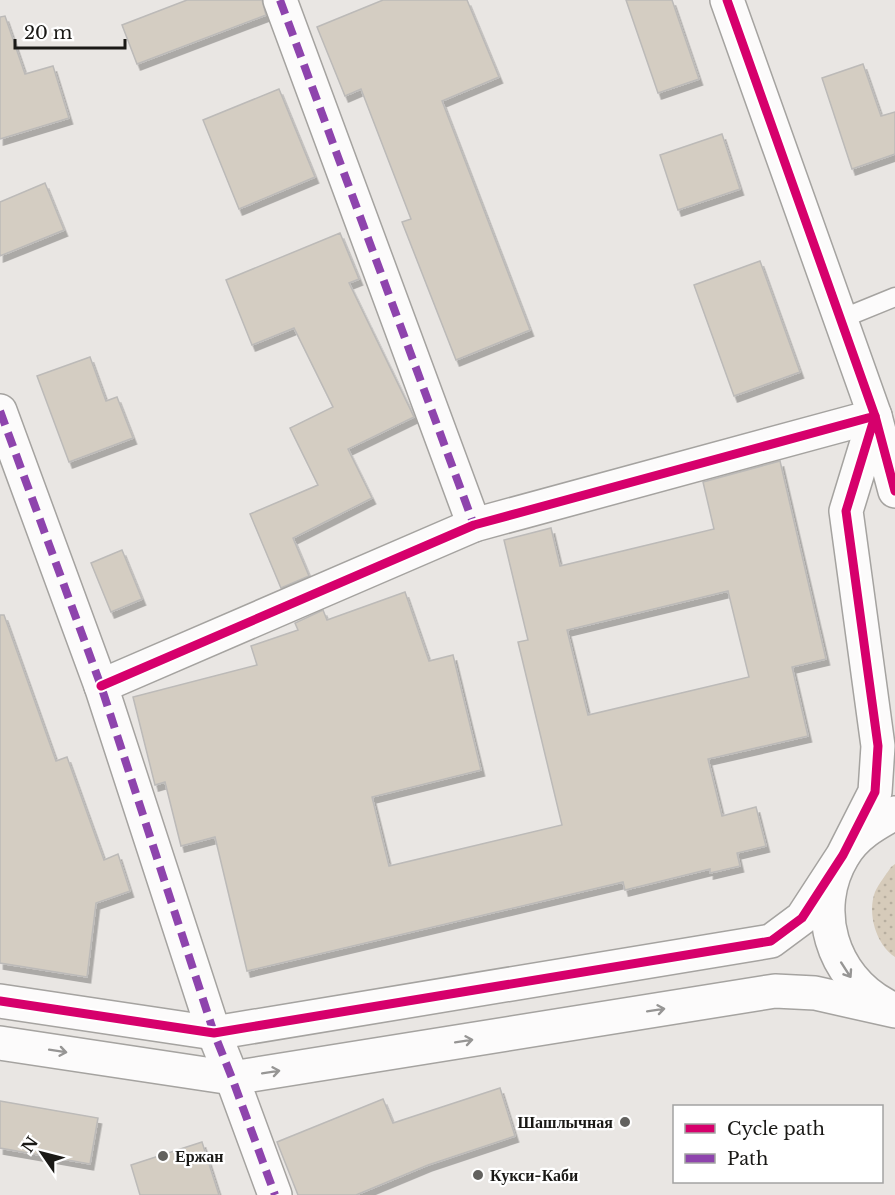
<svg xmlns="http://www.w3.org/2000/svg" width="895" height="1195" font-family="'Libre Baskerville',serif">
	<defs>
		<pattern id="grass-dots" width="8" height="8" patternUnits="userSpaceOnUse" patternTransform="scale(1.5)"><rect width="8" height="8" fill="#d6cbba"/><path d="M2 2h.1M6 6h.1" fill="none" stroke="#b7ae9f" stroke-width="1.8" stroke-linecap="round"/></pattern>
		<filter id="shadow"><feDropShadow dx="3.5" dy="6" stdDeviation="0" flood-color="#0004"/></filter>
	</defs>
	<rect width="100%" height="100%" fill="#e9e6e3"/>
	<path fill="url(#grass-dots)" d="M895,864v93c-19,-12 -28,-44 -20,-65 4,-9 11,-17 16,-25z"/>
	<g fill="#d4cdc2" stroke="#bcbab8" stroke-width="1.5" fill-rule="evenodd" filter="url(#shadow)">
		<path d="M187,0h75l4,15 -129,49 -15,-39z"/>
		<path d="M383,0h84l32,77 -57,24 88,229 -74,30 -54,-138 9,-3 -50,-130 -16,7 -28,-69z"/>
		<path d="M626,0h46l27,79 -41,14z"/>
		<path d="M5,16l20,58 28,-8 16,52 -69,21v-122z"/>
		<path d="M863,64l18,52 14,-4v42l-43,15 -30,-91z"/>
		<path d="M279,89l36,88 -76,32 -36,-89z"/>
		<path d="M722,134l18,55 -62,21 -18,-55z"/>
		<path d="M45,183l19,47 -64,26v-54z"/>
		<path d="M340,233l19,46 -10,4 65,134 -66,32 24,49 -79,40 16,38 -28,12 -31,-74 68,-29 -28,-57 43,-21 -39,-79 -42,17 -26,-65z"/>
		<path d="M760,261l40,111 -66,24 -40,-111z"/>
		<path d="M90,357l16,44 11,-4 16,41 -64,24 -32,-86z"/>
		<path d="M780,461l46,198 -34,8 16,69 -100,23 14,57 34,-9 10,39 -29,7 3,13 -30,7v-4l-85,21 -2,-8 -376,89 -32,-134 -34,9 -16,-64 -10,3 -22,-88 124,-32 -6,-19 47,-16 -3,-7 28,-13 4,10 78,-28 24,69 24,-6 28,115 -109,27 17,69 173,-41 -44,-183 10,-2 -24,-100 47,-12 9,38 154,-37 -11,-47zM728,591l21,86 -161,38 -21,-85z"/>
		<path d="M122,550l20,49 -31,13 -20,-49z"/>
		<path d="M0,615h4l52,146 11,-4 37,103 14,-6 12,37 -34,12 -9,74 -87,-14z"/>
		<path d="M500,1088l15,48 -87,29 -72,30h-58l-21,-53 106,-43 10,24z"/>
		<path d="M0,1101l98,17 -8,46 -90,-16z"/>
		<path d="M202,1142l17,53h-79l-9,-30z"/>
	</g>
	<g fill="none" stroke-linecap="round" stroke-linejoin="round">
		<g stroke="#a5a3a0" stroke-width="21">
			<path id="service" d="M841,319l54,-22"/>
		</g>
		<g stroke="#a5a3a0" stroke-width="36">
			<g id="minor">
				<path d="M280,0l194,525"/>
				<path d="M0,411l101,275 113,347 18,45 43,117"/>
				<path d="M101,686l373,-161 401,-109 -148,-416"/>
				<path d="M0,1001l214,32 557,-92 31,-23 41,-63 32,-63 3,-46 -32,-235 29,-95 20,75"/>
				<path d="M885,1005c-53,-28 -74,-96 -42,-149 12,-21 32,-32 52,-43"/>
				<path d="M0,1043l232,35 543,-87 40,2 80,18"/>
			</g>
		</g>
		<use href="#service" stroke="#fcfbfb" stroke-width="18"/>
		<use href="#minor" stroke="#fcfbfb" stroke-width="33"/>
		<g stroke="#8e44ad" stroke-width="8" stroke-dasharray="15 8" stroke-linecap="butt">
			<path d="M280,0l194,525"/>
			<path d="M0,411l101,275 113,347 18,45 43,117"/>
		</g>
		<g stroke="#fff" stroke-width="13">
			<g id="cycleway">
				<path d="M101,686l373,-161 401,-109 -148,-416"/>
				<path d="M0,1001l214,32 557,-92 31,-23 41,-63 32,-63 3,-46 -32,-235 29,-95 20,75"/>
			</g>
		</g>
		<use href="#cycleway" stroke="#d6006c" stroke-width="9"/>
	</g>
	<defs><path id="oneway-shaft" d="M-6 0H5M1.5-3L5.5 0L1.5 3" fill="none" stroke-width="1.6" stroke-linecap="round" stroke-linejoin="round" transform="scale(1.5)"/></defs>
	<g stroke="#969594">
		<use href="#oneway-shaft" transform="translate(846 970) rotate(57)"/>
		<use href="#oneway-shaft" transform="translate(656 1010) rotate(-9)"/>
		<use href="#oneway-shaft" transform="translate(464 1041) rotate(-9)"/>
		<use href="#oneway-shaft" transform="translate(58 1051) rotate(9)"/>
		<use href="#oneway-shaft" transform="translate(271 1072) rotate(-9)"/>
	</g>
	<g fill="#62615e" stroke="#fff" stroke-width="2">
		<circle cx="625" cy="1122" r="6"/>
		<circle cx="163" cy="1156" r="6"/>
		<circle cx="478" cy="1175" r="6"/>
	</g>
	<g text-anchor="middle" stroke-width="4.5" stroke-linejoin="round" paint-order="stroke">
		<g font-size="16" font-weight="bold" fill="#1a1916" stroke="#fff" text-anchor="start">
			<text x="613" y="1128" text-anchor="end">Шашлычная</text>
			<text x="175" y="1162">Ержан</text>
			<text x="490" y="1181">Кукси-Каби</text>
		</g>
	</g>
	<rect x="673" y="1105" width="210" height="78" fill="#ffffff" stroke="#a3a3a2" stroke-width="1.5"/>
	<rect x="685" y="1124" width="30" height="9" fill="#d6006c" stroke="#a3a3a2" stroke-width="1.5"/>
	<text x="727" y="1135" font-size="18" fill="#1a1916">Cycle path</text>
	<rect x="685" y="1154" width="30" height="9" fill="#8e44ad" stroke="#a3a3a2" stroke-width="1.5"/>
	<text x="727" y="1165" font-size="18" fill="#1a1916">Path</text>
	<g transform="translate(42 1153) rotate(305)" stroke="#ffffff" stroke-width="4.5" paint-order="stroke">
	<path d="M0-4.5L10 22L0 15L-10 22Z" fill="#1a1916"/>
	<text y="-9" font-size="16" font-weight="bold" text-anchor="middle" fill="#1a1916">N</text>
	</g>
	<path d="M15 39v9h110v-9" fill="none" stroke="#1a1916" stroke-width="3"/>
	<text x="24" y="39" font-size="18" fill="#1a1916" stroke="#ffffff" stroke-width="4.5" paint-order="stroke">20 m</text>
</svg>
